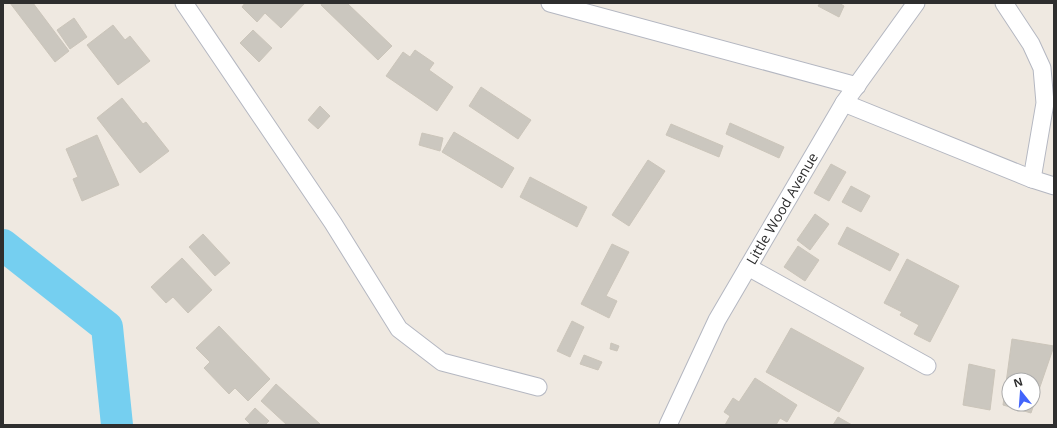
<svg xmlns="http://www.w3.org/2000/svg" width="1057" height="428" font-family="'Open Sans',sans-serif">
	<rect width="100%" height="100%" fill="#efe9e1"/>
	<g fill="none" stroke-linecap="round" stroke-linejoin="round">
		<path stroke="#75cff0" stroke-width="32" d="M3,245l104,82 10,98"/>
	</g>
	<g fill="#cbc7bf" stroke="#cbc5ba" fill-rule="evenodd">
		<path d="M10,3h23l36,48 -14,11z"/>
		<path d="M245,3h60l-24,25 -16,-15 -8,9 -15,-15z"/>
		<path d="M322,3h27l-1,1 44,42 -14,14 -57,-55z"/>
		<path d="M820,3h19l5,3 -5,11 -21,-11z"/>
		<path d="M74,18l13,19 -17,12 -13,-19z"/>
		<path d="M113,25l12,15 5,-4 20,25 -32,24 -31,-40z"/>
		<path d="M253,30l19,18 -13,14 -19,-19z"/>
		<path d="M415,50l19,13 -5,7 24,17 -16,24 -51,-35 17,-24 7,5z"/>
		<path d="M481,87l50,33 -13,19 -49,-33z"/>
		<path d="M122,98l21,26 3,-2 23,29 -29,22 -43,-55z"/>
		<path d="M320,106l10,10 -12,13 -10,-9z"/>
		<path d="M730,123l54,24 -5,11 -53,-24z"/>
		<path d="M671,124l52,22 -4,11 -53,-22z"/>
		<path d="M454,132l60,36 -12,20 -60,-36z"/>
		<path d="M422,133l21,5 -3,13 -21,-6z"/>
		<path d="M97,135l22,50 -37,16 -9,-22 5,-2 -12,-28z"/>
		<path d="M648,160l17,11 -36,55 -17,-11z"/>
		<path d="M831,164l15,8 -17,29 -15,-8z"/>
		<path d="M530,177l57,30 -10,20 -57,-30z"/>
		<path d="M851,186l19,10 -9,16 -19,-10z"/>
		<path d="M815,214l14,10 -19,26 -13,-10z"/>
		<path d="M847,227l52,27 -9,17 -52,-27z"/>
		<path d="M203,234l27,29 -15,13 -26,-29z"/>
		<path d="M612,244l17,8 -23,44 11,5 -8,17 -28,-14z"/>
		<path d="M798,246l21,14 -14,21 -21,-14z"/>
		<path d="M182,258l30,32 -24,23 -15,-16 -7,6 -15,-16z"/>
		<path d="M907,259l52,27 -29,56 -16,-8 5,-9 -19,-10 2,-3 -18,-9z"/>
		<path d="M572,321l12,6 -14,30 -13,-6z"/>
		<path d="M219,326l51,53 -22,22 -13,-13 -6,6 -25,-26 6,-6 -14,-14z"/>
		<path d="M791,328l73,40 -25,44 -73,-40z"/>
		<path d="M1012,339l42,7 -23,67 -28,-8zM1009,380h24v24h-24z"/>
		<path d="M611,343l8,3 -2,5 -7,-2z"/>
		<path d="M584,355l18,7 -4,8 -18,-6z"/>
		<path d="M969,364l26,6 -5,40 -27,-5z"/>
		<path d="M755,378l42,27 -10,17 -7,-4 -4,7h-51l5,-9 -6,-4 9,-14 6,4z"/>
		<path d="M276,384l44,40v1h-33l-26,-24z"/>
		<path d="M255,408l14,13 -4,4h-14l-6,-6z"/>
		<path d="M838,417l14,8h-19z"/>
	</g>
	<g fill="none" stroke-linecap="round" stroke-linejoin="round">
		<g stroke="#b4b7c1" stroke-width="19">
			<g id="minor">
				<path d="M184,3l149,220 66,106 43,33 96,25"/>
				<path d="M550,3l307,83"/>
				<path d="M1004,3l27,41 11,24 3,35 -13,76"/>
				<path d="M844,103l188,76 22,7"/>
				<path d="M748,267l179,99"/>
				<path id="s1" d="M668,425l49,-105 127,-217 72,-100"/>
			</g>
		</g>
		<use href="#minor" stroke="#fff" stroke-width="17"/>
	</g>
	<g text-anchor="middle" stroke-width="3" stroke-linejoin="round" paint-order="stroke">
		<g font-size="14" fill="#2e2e2e" stroke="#fff">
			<text dy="5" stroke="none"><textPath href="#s1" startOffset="245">Little Wood Avenue</textPath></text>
		</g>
	</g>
	<rect width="1057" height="428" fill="none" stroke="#2e2e2e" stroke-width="8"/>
	<g transform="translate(1021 392) rotate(343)"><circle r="19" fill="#ffffff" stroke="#ababab"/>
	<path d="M0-3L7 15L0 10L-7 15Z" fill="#4264fb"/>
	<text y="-6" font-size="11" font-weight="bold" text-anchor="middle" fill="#2e2e2e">N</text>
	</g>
</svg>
